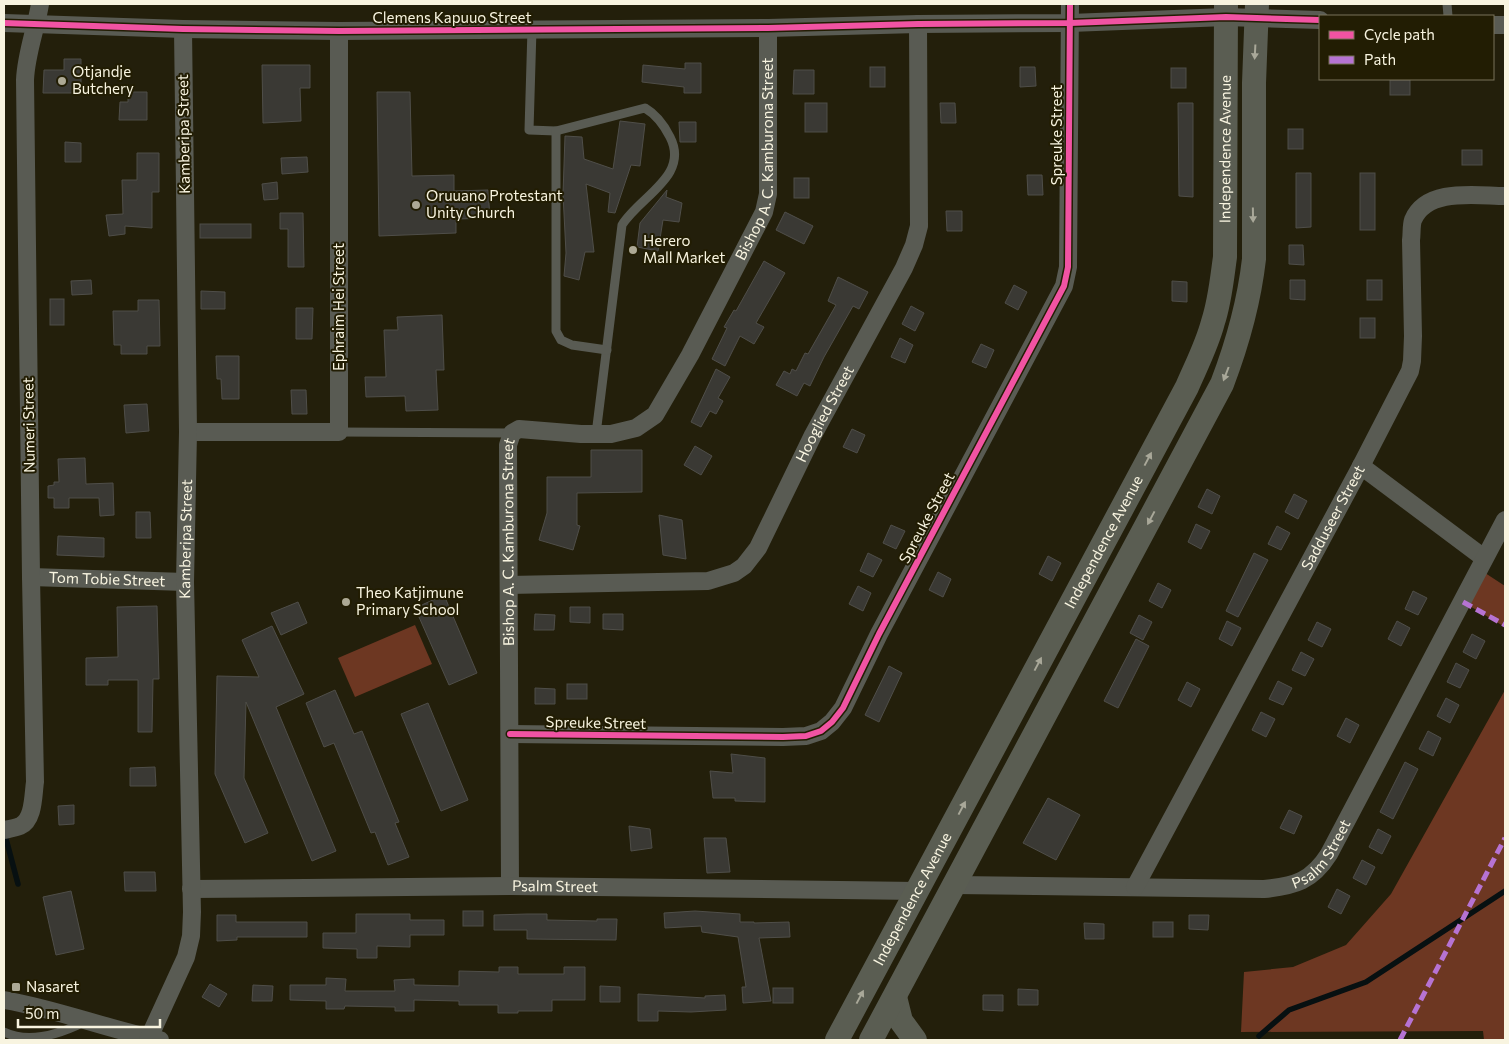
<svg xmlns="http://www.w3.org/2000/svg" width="1509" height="1044" font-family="Commissioner,sans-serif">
	<rect width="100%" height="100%" fill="#231f0b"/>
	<g fill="#6d3722">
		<path d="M1479,569l26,17v41l-42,-25z"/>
		<path d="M415,625l17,39 -77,33 -17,-39z"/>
		<path d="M1505,690v350h-21l-1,-9 -242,1 3,-60 49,-5 53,-22 45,-51z"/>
	</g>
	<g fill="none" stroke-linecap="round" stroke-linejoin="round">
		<g stroke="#071011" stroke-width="5.5">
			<path d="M5,835l13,49"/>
			<path d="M1259,1036l30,-26 77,-28 139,-91"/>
		</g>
	</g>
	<g fill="#3a3934" stroke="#4f4e49">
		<path d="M64,59h17v34h-38l1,-23h20z"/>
		<path d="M685,63h16v30h-17v-6l-42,-5 1,-17 42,4z"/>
		<path d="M262,65h48v23h-10l1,33 -38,2z"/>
		<rect x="870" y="67" width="15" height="20"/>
		<path d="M1020,67h15l1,19 -16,1z"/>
		<rect x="1171" y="68" width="15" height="20"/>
		<path d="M794,70h20v24h-21z"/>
		<rect x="1390" y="80" width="20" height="15"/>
		<path d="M128,92h19v28h-28l1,-18h8z"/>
		<path d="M377,92h33l2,84 42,-1v16l34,-1 2,28 -34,1v14l-77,3z"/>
		<rect x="805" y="103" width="22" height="29"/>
		<path d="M940,103h15l1,20h-15z"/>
		<path d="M1178,103h15v94l-14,-1z"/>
		<path d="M620,121l25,3 -5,42 -9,-1 -16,48 -7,-1 2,-19 -24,-9 8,68h-9l-6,28 -15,-4 2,-23 -3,-59 2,-58 17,1 2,22 29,10z"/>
		<path d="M679,122h17v20h-16z"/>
		<rect x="1288" y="129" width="15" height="20"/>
		<path d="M65,142l16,1v19h-16z"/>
		<rect x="1462" y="150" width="20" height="15"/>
		<path d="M137,153h22v39h-7v36l-27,-2v8l-16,2 -3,-21 17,-1 -1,-34h15z"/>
		<path d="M307,157l1,15 -26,2 -1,-16z"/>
		<path d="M1296,173h15v54l-15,1z"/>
		<rect x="1360" y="173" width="15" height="57"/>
		<path d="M1027,175h15l1,20h-15z"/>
		<rect x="794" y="178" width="15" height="20"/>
		<path d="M277,182l1,17 -14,1 -2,-16z"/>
		<path d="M667,190l-1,7 16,6 -3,19 -16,-2 -5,31 -21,-4 3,-24z"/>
		<path d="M946,211h16v20h-15z"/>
		<path d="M785,212l28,14 -9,18 -28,-14z"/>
		<path d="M280,213h23l1,54h-16v-38h-8z"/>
		<rect x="200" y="224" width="51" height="14"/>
		<path d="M1289,245h14l1,20 -15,-1z"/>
		<path d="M764,261l21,12 -29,50 8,4 -10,17 -14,-8 -15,30 -13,-7 15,-31 -3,-1 10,-17 2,1z"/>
		<path d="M838,277l30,15 -9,17 -6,-3 -29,51 -14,29 -6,-3 -7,13 -21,-11 8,-14 6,3 2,-5 4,2 9,-18 3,1 28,-49 -8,-4z"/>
		<path d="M91,280l1,14 -20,1 -1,-14z"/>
		<path d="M1290,280h15v20l-15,-1z"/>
		<rect x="1367" y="280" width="15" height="20"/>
		<path d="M1172,281l15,1v20l-15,-1z"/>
		<path d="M1014,285l13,7 -9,18 -13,-7z"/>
		<path d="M201,291l24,1v17h-24z"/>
		<rect x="50" y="299" width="14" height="26"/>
		<path d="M138,300h21l1,46h-13v8h-26v-9h-7l-1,-34h25z"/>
		<path d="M911,306l13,7 -9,18 -13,-7z"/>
		<path d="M296,308h17l-1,31h-16z"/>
		<path d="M442,315l2,55h-8l2,40 -32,1 -1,-15 -39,1 -1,-20h21l-2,-47h14l-1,-13z"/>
		<rect x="1360" y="318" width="15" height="20"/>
		<path d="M900,338l13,7 -8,18 -14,-6z"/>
		<path d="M981,344l13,6 -8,18 -14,-6z"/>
		<path d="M216,356h23v43h-17l-1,-20h-4z"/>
		<path d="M716,369l14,8 -12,21 5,3 -7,13 -6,-3 -9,16 -10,-5z"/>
		<path d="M291,390h15l1,24h-15z"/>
		<path d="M147,404l2,27 -23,2 -2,-28z"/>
		<path d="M852,429l13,6 -8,18 -14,-6z"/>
		<path d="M695,446l17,10 -11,19 -17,-10z"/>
		<path d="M591,450h51v42l-65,1v32l3,1 -7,24 -34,-10 8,-27v-36h44z"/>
		<path d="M85,458l1,26 27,-1 1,32 -14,1 -1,-18h-30v10h-15v-10h-6v-12l6,-1v-3h5l-1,-23z"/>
		<path d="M1207,489l13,7 -8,18 -14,-7z"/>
		<path d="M1294,494l13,7 -9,18 -13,-7z"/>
		<path d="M136,512h14l1,26h-15z"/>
		<path d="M659,515l23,5 4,39 -23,-4z"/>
		<path d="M1196,524l14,7 -9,18 -13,-7z"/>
		<path d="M891,525l14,6 -9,18 -13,-6z"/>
		<path d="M1277,526l13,7 -9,17 -13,-6z"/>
		<path d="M58,536l46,2v19l-47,-2z"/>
		<path d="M868,553l14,7 -9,17 -13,-6z"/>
		<path d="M1254,553l14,7 -30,57 -12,-6z"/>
		<path d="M1048,556l13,7 -9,18 -13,-7z"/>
		<path d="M938,572l13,7 -8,18 -14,-7z"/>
		<path d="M1158,583l13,7 -9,18 -13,-7z"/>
		<path d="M858,586l13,7 -8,18 -14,-7z"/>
		<path d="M1413,591l14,7 -9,17 -13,-6z"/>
		<path d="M444,595l33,78 -28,12 -34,-77z"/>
		<path d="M298,602l9,21 -26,12 -10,-22z"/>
		<path d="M157,606l2,73h-6l-1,53h-14v-52h-30v5h-22v-27l32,-1 -1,-50z"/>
		<path d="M570,607h20v16l-20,-1z"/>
		<path d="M535,614l20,1 -1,15h-20z"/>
		<path d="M603,614h20v16l-20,-1z"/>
		<path d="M1139,615l13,7 -9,18 -13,-7z"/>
		<path d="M1227,621l14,7 -9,18 -13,-7z"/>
		<path d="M1397,621l13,7 -9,18 -13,-7z"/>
		<path d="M1317,622l14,7 -9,18 -14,-7z"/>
		<path d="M272,626l32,68 -28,13 60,144 -24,10 -66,-159 -2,76 24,55 -23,10 -30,-69 2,-98 42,1 -17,-37z"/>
		<path d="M1472,634l13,7 -9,18 -13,-7z"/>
		<path d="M1136,639l13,7 -31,62 -14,-7z"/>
		<path d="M1301,652l13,7 -9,17 -13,-6z"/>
		<path d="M1456,663l13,7 -9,18 -13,-6z"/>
		<path d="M889,666l13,7 -23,49 -14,-7z"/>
		<path d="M1278,681l14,7 -9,17 -14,-6z"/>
		<path d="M1187,682l13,7 -9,18 -13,-7z"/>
		<rect x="567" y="684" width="20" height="15"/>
		<path d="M535,688l20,1v15h-20z"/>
		<path d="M335,690l19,44 8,-3 37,91 -4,1 14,34 -21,8 -13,-33 -4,1 -37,-90 -10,4 -18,-44z"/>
		<path d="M1446,698l13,7 -9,18 -13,-7z"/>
		<path d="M428,703l40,97 -27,11 -40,-97z"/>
		<path d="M1261,712l14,7 -9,18 -14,-7z"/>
		<path d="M1346,718l13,7 -9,18 -13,-7z"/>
		<path d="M1428,731l13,7 -8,18 -14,-7z"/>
		<path d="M731,754l34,4v44l-30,-1v-3h-22l-3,-27 23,2z"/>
		<path d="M1405,762l13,7 -25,50 -13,-7z"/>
		<path d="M155,767l1,19h-26v-18z"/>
		<path d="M1048,798l32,17 -24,45 -33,-17z"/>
		<path d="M74,805v19l-15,1 -1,-19z"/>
		<path d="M1289,810l13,6 -8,18 -14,-6z"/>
		<path d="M629,826l21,3 2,19 -21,3z"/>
		<path d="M1378,829l13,7 -9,18 -13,-7z"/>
		<path d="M704,838h22l4,34 -23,1z"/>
		<path d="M1362,860l13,7 -9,18 -13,-7z"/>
		<path d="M124,872h31l1,19h-31z"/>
		<path d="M1337,889l13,7 -9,18 -13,-7z"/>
		<path d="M71,891l13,58 -28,6 -13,-58z"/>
		<rect x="463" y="911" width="20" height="15"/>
		<path d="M695,911l45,3v8h14v1l35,-1 1,15 -31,1 12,63 -28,2 -1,-16h4l-8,-50 -36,-5 -1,-6 -36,2 -1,-15z"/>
		<path d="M356,914h54v6h34v15h-34v12l-33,-1v12h-20v-9l-34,-1v-15h33z"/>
		<path d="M527,914h20v6l50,1v-2h20l-1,21 -89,-1v-9h-33v-15z"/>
		<path d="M217,915h19v7h71v15h-70v3l-20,1z"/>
		<path d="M1189,915h20l-1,15 -19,-1z"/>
		<rect x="1153" y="922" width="20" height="15"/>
		<path d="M1084,923l20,1v15h-19z"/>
		<path d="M499,967h19v7h46v-7h21v33h-33v11h-34v2h-20v-8h-39v-4l-45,-1v11h-19v-4l-50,-1 -1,3h-18v-8l-36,-1v-15h36v-7l20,1 -1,12h50l-1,-11 20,-1v6l45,1v-15l40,1z"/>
		<path d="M210,984l17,10 -8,13 -17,-10z"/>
		<path d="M253,985l20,1 -1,15h-20z"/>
		<path d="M600,986l20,1v15h-20z"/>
		<rect x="773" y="988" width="20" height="15"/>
		<path d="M1018,989l20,1v15h-20z"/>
		<path d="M638,994l67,4v-2l20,-1 1,15 -35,2 -33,-1v10h-20z"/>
		<path d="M983,995h20v16l-20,-1z"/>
	</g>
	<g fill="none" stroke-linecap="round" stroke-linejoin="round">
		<g stroke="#595b53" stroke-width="9">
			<path d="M1447,4l1,12"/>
			<path d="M532,29l-3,101 27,1 89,-23c12,7 19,17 25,29 20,39 -30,59 -48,88l-26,209"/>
			<path d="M556,131v200l5,9 11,5 35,5"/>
			<path d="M339,432l173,1"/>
			<path d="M4,1032c25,12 56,2 80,-10"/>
		</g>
		<g stroke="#595b53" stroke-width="18">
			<path d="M4,23l179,6 156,2 429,-3 150,-4 152,-1 156,-6 94,3"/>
			<path d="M1493,25h12"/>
			<path d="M188,432h151v-401"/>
			<path d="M1361,466l123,92"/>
			<path id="s1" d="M31,577l154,5"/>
			<path id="s2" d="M509,585l199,-4 26,-8 10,-7 14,-18 55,-113 91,-167 10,-23 5,-19 -1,-202"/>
			<path d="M510,734l273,3 23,-1 15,-5 11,-9 11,-14 36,-74 185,-348 4,-19 2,-263"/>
			<path d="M4,830c5,-1 11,-2 16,-4 14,-6 13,-31 15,-44l-4,-205 -6,-497c1,-26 11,-51 15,-76"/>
			<path id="s3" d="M955,885l309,4c31,-3 48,-8 65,-35l176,-334"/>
			<path id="s4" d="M510,886l-2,-441 4,-12 7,-4 62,5h30l25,-6 19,-13 35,-60 74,-143 4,-18v-166"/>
			<path id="s5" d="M1135,887l226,-421 49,-95 2,-10 1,-25 -2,-96c1,-6 0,-14 2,-20 14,-33 64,-24 92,-24"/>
			<path id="s6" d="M191,889l319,-3 408,5"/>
			<path d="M4,1000c53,9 103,29 156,40"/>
			<path id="s7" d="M148,1040l38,-83 5,-21 1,-24 -7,-330 3,-150 -5,-403"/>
		</g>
		<g stroke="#5a5d52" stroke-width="24">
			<path d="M895,997l6,24 14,19"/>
			<path id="s8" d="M837,1040l350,-653c9,-21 20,-42 26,-65 7,-21 9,-44 12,-65l1,-253"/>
			<path d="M871,1040l351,-656c16,-42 27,-81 32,-125v-176l3,-79"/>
		</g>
		<g stroke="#b673d3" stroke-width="5" stroke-dasharray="10 5" stroke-linecap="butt">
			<path d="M1463,602l42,23"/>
			<path d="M1400,1040l105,-202"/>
		</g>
		<g stroke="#221d03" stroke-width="9">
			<g id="cycleway">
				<path d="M4,23l179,6 156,2 429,-3 150,-4 152,-1 156,-6 94,3"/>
				<path d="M510,734l273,3 23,-1 15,-5 11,-9 11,-14 36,-74 185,-348 4,-19 2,-263"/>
			</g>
		</g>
		<use href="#cycleway" stroke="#f153a3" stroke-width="6"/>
	</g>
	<defs><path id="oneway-solid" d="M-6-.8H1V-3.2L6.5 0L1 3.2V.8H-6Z" transform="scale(1.25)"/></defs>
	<g fill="#a9a899">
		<use href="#oneway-solid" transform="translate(1255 52) rotate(93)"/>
		<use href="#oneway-solid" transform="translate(1253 215) rotate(89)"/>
		<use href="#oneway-solid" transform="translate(1226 374) rotate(111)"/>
		<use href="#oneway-solid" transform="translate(1148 459) rotate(-62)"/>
		<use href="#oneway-solid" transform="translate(1151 518) rotate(118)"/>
		<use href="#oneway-solid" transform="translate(1038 664) rotate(-62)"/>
		<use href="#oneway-solid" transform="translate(962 808) rotate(-62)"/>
		<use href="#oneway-solid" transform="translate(860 997) rotate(-62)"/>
	</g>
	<g fill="#ada995" stroke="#221d03" stroke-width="2">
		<circle cx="62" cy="81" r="5"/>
		<circle cx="416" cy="205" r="5"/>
		<circle cx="633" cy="250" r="5"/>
		<circle cx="346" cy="602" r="5"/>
		<rect x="11" y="982" width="10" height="10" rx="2.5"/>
	</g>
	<g text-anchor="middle" stroke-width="4" stroke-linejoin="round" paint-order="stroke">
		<g font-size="15" fill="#f8f4e0" stroke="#221d03">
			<text x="452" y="23">Clemens Kapuuo Street</text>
			<text transform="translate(184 134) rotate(-91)" y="5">Kamberipa Street</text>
			<text transform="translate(1057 135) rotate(-90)" y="5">Spreuke Street</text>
			<text dy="5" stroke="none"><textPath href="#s8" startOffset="985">Independence Avenue</textPath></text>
			<text dy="5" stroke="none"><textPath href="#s4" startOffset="884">Bishop A. C. Kamburona Street</textPath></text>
			<text transform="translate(339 307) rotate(-90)" y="5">Ephraim Hei Street</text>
			<text dy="5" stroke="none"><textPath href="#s2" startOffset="411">Hooglied Street</textPath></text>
			<text transform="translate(29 425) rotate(-91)" y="5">Numeri Street</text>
			<text transform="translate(927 518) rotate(-62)" y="5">Spreuke Street</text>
			<text dy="5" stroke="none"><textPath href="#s5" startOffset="419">Sadduseer Street</textPath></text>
			<text dy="5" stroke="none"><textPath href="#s7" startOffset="510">Kamberipa Street</textPath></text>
			<text dy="5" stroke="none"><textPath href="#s8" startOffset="565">Independence Avenue</textPath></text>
			<text dy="5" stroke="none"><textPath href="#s4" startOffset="344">Bishop A. C. Kamburona Street</textPath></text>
			<text dy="5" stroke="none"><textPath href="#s1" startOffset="76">Tom Tobie Street</textPath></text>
			<text transform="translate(596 723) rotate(1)" y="5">Spreuke Street</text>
			<text dy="5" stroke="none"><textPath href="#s3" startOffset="381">Psalm Street</textPath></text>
			<text dy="5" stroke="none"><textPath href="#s6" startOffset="364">Psalm Street</textPath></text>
			<text dy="5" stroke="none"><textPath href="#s8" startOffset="160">Independence Avenue</textPath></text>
		</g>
		<g font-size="15" fill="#f8f4e0" stroke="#221d03" text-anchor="start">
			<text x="72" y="77">Otjandje<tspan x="72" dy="17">Butchery</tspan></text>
			<text x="426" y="201">Oruuano Protestant<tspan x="426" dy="17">Unity Church</tspan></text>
			<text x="643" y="246">Herero<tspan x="643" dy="17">Mall Market</tspan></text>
			<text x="356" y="598">Theo Katjimune<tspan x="356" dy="17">Primary School</tspan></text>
			<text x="26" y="992">Nasaret</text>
		</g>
	</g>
	<rect width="1509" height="1044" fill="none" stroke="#f8f4e0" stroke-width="10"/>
	<rect x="1319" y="15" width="175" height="65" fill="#221d03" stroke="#78735b"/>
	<rect x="1329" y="31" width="25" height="8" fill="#f153a3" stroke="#78735b"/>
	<text x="1364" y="40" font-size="15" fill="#f8f4e0">Cycle path</text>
	<rect x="1329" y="56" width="25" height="8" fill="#b673d3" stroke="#78735b"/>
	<text x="1364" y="65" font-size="15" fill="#f8f4e0">Path</text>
	<path d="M18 1019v8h142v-8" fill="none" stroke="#f8f4e0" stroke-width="2.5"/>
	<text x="25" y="1019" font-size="15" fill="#f8f4e0" stroke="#221d03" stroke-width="4" paint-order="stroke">50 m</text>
</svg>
